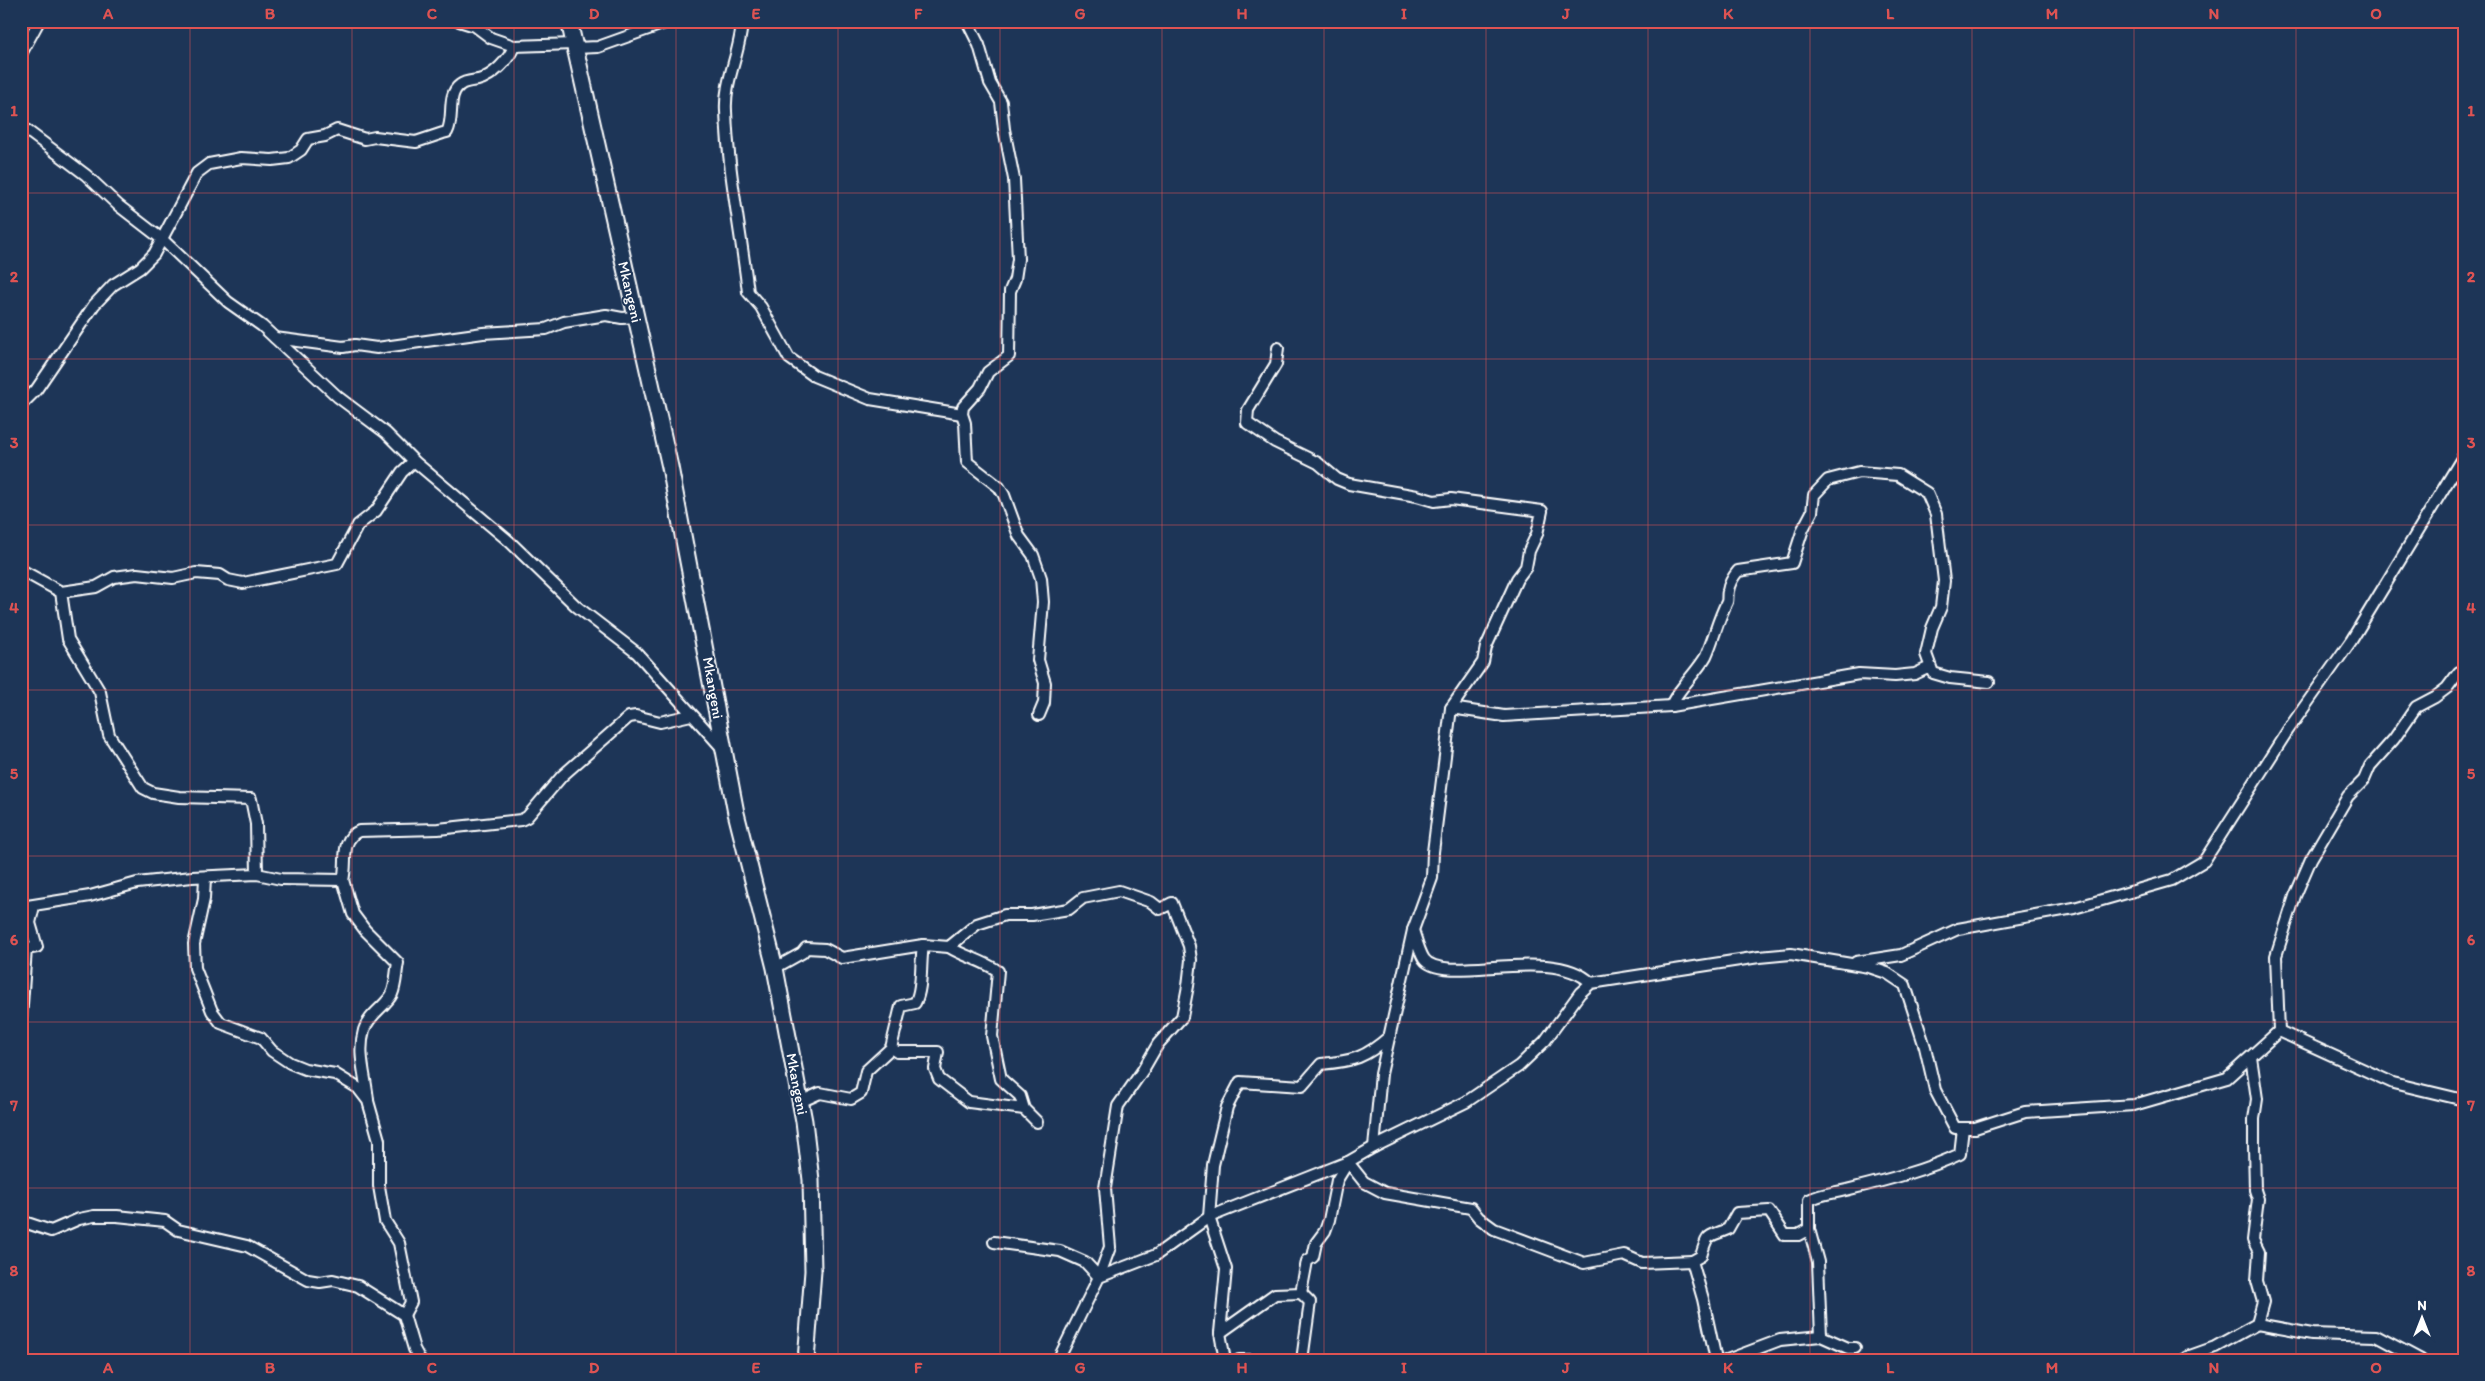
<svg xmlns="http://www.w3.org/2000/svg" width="2485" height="1381" font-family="Itim,sans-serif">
	<rect width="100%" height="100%" fill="#1d3557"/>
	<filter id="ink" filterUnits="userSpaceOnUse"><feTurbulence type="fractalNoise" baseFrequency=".02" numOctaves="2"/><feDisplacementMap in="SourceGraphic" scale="10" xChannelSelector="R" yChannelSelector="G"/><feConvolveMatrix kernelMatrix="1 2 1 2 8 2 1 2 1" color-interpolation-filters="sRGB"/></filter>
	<g filter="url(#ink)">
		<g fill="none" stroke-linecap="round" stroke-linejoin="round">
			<g stroke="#fff" stroke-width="14">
				<g id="street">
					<path d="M459,21l16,5 16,12 23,8 60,-2"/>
					<path d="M742,21c-1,31 -18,59 -16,90 2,61 15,121 22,181l13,15 28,51 25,18 56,23 92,15"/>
					<path d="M967,21l12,24 11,38 11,19 3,27 10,50 4,80 -3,20 -5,12 -1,65 -21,16 -8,16 -17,19 -1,7 3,9 2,39 32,25 5,8 15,41 14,19 8,23 2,24 -5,58 7,23 -1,20 -5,12"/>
					<path d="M575,48l23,-1 73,-26"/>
					<path d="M21,54l18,-33"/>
					<path d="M21,126l65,49 33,31 44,34 65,62 34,24 76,71 48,36 28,28 -12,11 -26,39 -18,14 -21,39 -94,19 -15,-3 -8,-5 -24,-2 -23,5 -36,-4 -23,3 -18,10 -35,5"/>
					<path d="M275,338l68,9 12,-2 22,3 106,-15 63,-4 18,-7 42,-7 16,3 14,-1"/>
					<path d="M1278,348l-2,16 -28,46 -1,13 28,19 43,21 19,16 12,5 68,12 17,5 17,-2 91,12 -5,23 -8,17 -3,16 -9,12 -31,68 -3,15 -32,46 -18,144 -1,26 -19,52 -32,144 -7,73"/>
					<path d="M21,405l15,-15 58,-85 19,-20 27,-17 14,-14 43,-81 12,-9 32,-6 31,2 17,-2 12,-8 7,-11 17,-3 12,-6 28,9 10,-2 41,5 27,-9 4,-1c8,-14 -1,-37 13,-47 5,-4 12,-4 18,-5 15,-4 31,-20 36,-34"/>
					<path d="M414,461l96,81 66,64 61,47 86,96"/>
					<path d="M21,570l40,22 7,47 32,53 9,43 34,53 10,5 26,4 72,2 5,25 1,50"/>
					<path d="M1671,706c3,-12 27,-35 35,-50 8,-18 12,-37 21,-54 1,-3 0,-7 1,-11 1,-7 5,-14 10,-20l54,-8 11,-34 9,-17 2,-17 14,-15 31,-8 39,3 29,18 9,21 8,67 -3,26 -9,21 -6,26 7,19 17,5 39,4"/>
					<path d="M1451,708l53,8 167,-10 188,-32 36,2 20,-2 15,-7"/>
					<path d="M205,877l-1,22 -10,45 1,24 17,43 9,12 40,15 11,13 18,12 15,6 30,5 23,14 10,13 11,39v46l6,35 14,22 12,59 -7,13"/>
					<path d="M343,880l10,34 12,16 33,33c-2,9 -2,22 -6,31 -6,12 -23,20 -28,36 -7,24 2,47 4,70"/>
					<path d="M21,907l69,-11 47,-13 55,-6 65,-3 24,5 62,1c5,-17 -4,-40 16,-49l79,-2 83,-9 6,-3 35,-41 67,-59 7,-1 24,6 31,-7"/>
					<path d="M1413,930c3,9 6,21 11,29 19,27 127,-15 167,24"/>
					<path d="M949,947c16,10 33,13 49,24l-6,65 9,43 19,17 4,13 13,13"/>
					<path d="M1856,962l45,-7 57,-26 116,-21 98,-28 32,-19 84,-131 63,-89 113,-186"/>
					<path d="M775,968l27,-15 4,-5 19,1 17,9 81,-13 26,2 28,-23 28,-9h27l37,-6 14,-11 36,-7 32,11 9,7 12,-6 17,43 2,14 -3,26 -6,31 -24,27 -15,26 -25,36 -13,82 5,59 -11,30 -14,-15 -25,-11 -66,-9"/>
					<path d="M21,1019l5,-70 11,-2 -7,-24 4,-17"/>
					<path d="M2279,1031l114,52 71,17"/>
					<path d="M891,1048l6,4h41l-3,17 4,10 30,23 55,7"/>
					<path d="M800,1102l20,-9 31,6 10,-6 5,-22 25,-23 10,-42 14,-3c8,-15 5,-39 8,-58"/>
					<path d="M21,1221l30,10 28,-12 15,-3h23l48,5 13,9 69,16 61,34 12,2 13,-2 25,6 46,29 10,34 6,11"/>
					<path d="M1301,1293l9,9 -8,58"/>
					<path d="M2257,1324l55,10 64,2 45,24"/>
					<path d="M1220,1333l55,-39 26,-1 6,-32 6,-4 3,-14 9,-12 4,-11 8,-40 11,-18 16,20 21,11 86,15 8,10 15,11 90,34 40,-8 18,8 50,-2"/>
					<path d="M1821,1336l-3,-74 -9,-33v-29c13,-7 27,-7 41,-11 37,-9 76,-19 110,-35l3,-26"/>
					<path d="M1058,1360l41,-83 57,-22 53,-38 139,-55 26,-15 92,-45 53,-36 26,-25 35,-48 11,-10 168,-26 32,-3 78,13 18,6 18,12 20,62 10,43 20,38h20l50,-16 109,-7 93,-27 52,-47 -3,-75 19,-60 16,-37 37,-63 16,-16 6,-14 24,-27 22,-32 19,-10 12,-9 12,-16"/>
					<path d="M1225,1360l-5,-27 6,-64 -17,-52 4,-52 14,-58 13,-25 62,4 19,-22c33,-3 44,-6 69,-28"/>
					<path d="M1239,1360h25"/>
					<path d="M1716,1360l-13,-61 -11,-38 9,-5c7,-24 6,-18 27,-27l9,-16 32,-2 16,24h13l11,-6"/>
					<path d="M1727,1360l53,-20 20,-2 21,-2 27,12h7"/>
					<path d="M2185,1360l2,-3 28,-10 42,-23 6,-22 -6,-21 2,-29 -6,-12 5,-41 -3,-9 -1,-44v-27l3,-20 -6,-42"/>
				</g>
			</g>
			<g stroke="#fff" stroke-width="19">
				<path id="secondary" d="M569,21l101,446 66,346 39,155 29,153 7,59 2,91 -7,89"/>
			</g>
			<use href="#street" stroke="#1d3557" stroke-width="10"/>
			<use href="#secondary" stroke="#1d3557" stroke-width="15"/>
		</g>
	</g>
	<path fill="none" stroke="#de5353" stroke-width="1" stroke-opacity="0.55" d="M190,21v1339M352,21v1339M514,21v1339M676,21v1339M838,21v1339M1000,21v1339M1162,21v1339M1324,21v1339M1486,21v1339M1648,21v1339M1810,21v1339M1972,21v1339M2134,21v1339M2296,21v1339M21,193h2443M21,359h2443M21,525h2443M21,690h2443M21,856h2443M21,1022h2443M21,1188h2443"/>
	<g text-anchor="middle" stroke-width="4" stroke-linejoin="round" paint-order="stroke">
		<g font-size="15" fill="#fff" stroke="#1d3557">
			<text transform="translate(630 292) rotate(77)" y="5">Mkangeni</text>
			<text transform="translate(713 688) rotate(80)" y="5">Mkangeni</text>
			<text transform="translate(797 1084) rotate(79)" y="5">Mkangeni</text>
		</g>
	</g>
	<rect width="2485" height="1381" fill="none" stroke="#1d3557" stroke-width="55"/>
	<g transform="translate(2422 1318)" stroke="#1d3557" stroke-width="4" paint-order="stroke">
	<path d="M0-4L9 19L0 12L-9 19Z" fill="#ffffff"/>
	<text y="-8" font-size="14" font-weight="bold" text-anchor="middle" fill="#ffffff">N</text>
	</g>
	<rect x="28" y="28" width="2430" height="1326" fill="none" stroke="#de5353" stroke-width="2"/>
	<g font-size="16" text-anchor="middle" font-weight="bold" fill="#de5353">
		<text x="108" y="19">A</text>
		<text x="270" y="19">B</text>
		<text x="432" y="19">C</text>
		<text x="594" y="19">D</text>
		<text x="756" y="19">E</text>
		<text x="918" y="19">F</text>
		<text x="1080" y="19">G</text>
		<text x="1242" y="19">H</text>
		<text x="1404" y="19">I</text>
		<text x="1566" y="19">J</text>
		<text x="1728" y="19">K</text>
		<text x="1890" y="19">L</text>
		<text x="2052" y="19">M</text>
		<text x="2214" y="19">N</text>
		<text x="2376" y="19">O</text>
		<text x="14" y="116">1</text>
		<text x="2471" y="116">1</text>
		<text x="14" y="282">2</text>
		<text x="2471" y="282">2</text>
		<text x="14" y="448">3</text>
		<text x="2471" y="448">3</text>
		<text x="14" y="613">4</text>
		<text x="2471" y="613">4</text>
		<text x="14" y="779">5</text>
		<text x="2471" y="779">5</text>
		<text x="14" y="945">6</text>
		<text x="2471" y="945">6</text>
		<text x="14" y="1111">7</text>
		<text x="2471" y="1111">7</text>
		<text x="14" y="1276">8</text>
		<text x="2471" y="1276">8</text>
		<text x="108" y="1373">A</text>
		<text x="270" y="1373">B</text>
		<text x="432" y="1373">C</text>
		<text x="594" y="1373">D</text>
		<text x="756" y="1373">E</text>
		<text x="918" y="1373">F</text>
		<text x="1080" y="1373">G</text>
		<text x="1242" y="1373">H</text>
		<text x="1404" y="1373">I</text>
		<text x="1566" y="1373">J</text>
		<text x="1728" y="1373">K</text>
		<text x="1890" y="1373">L</text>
		<text x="2052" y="1373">M</text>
		<text x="2214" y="1373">N</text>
		<text x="2376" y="1373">O</text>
	</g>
</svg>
